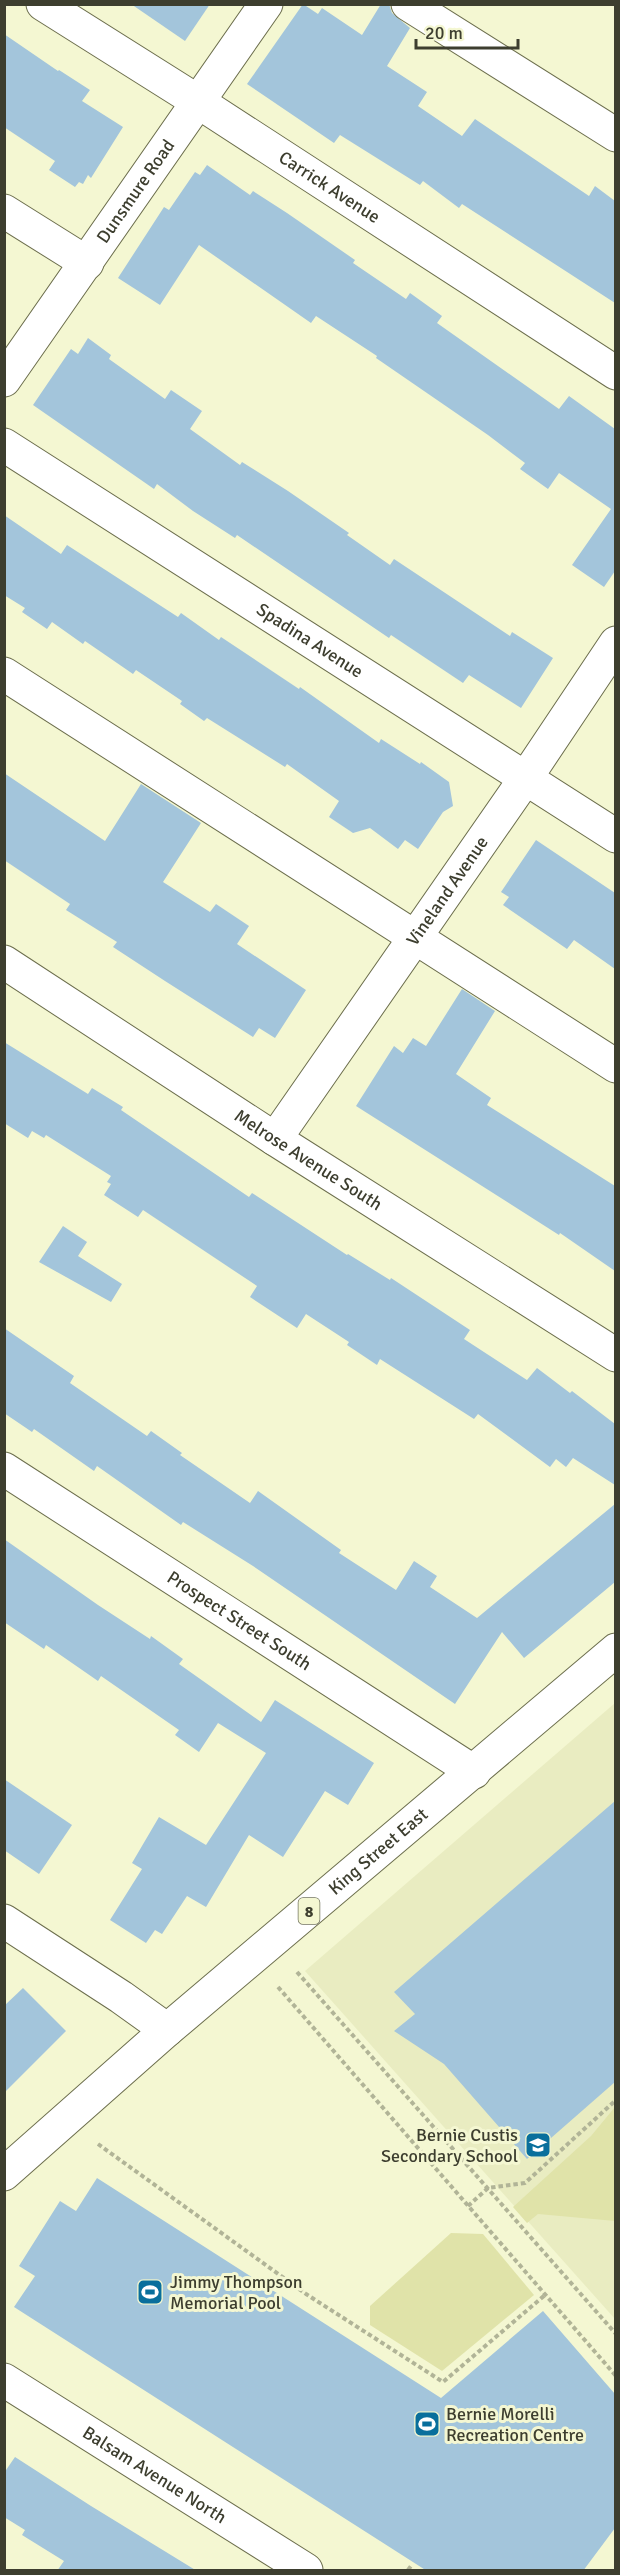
<svg xmlns="http://www.w3.org/2000/svg" width="620" height="2575" font-family="Signika,sans-serif">
	<rect width="100%" height="100%" fill="#f4f7d2"/>
	<path fill="#e9ecc1" d="M615,1703v616l-310,-348z"/>
	<g fill="#e0e3a9">
		<path d="M615,2107v114l-77,-7 -11,9 -14,-16 78,-71z"/>
		<path d="M451,2233l32,1 51,61 -92,76 -72,-46v-19z"/>
	</g>
	<g fill="#a3c5db">
		<path d="M131,4h79l-25,37z"/>
		<path d="M303,4l15,10 4,-6 40,27 19,-31h8l3,9 18,15 -23,38 40,26 -9,14 44,30 13,-17 114,77 6,-10 20,15v102l-153,-99 -3,4 -36,-27 -3,4 -80,-50 -6,8 -87,-59z"/>
		<path d="M4,34l54,37 1,-1 31,20 -8,11 41,26 -32,51 -3,-3 -5,9 -4,-2 -4,5 -26,-17 6,-9 -51,-34z"/>
		<path d="M207,165l43,30 3,-4 34,22 68,47 -2,3 53,36 4,-6 32,23 -5,7 122,86 10,-13 46,33v142l-11,16 -32,-22 39,-56 -52,-36 -11,16 -28,-20 5,-6 -37,-28 -112,-77 1,-2 -61,-40 -5,7 -112,-78 -39,60 -42,-27 46,-71 5,3 26,-38 5,3z"/>
		<path d="M88,338l23,17 -2,4 56,40 6,-9 31,21 -12,18 50,36 2,-3 46,29 61,42 -2,2 43,30 4,-6 116,77 2,-4 41,26 -32,50 -52,-33 -6,8 -72,-48 -2,3 -152,-103 -2,3 -42,-27 -36,-27 -3,5 -121,-84 38,-56 7,5z"/>
		<path d="M4,515l57,39 6,-9 111,72 3,-4 38,27 2,-3 78,52 1,-2 79,56 2,-4 39,25 1,-2 28,20 4,24 -10,6 -25,37 -13,-9 -7,9 -28,-21 -17,5 -24,-16 10,-16 -52,-37 -2,3 -78,-49 -3,3 -24,-17 2,-3 -46,-31 -3,4 -48,-33 -2,3 -31,-22 -5,7 -25,-17 3,-4 -21,-13z"/>
		<path d="M4,773l101,68 36,-57 60,39 -38,59 47,30 6,-8 33,22 -12,18 69,46 -31,48 -16,-10 -6,9 -88,-56 -52,-34 4,-5 -51,-32 4,-6 -66,-44z"/>
		<path d="M536,840l79,53v76l-41,-29 -7,9 -64,-44 6,-8 -8,-5z"/>
		<path d="M462,989l33,22 -39,63 35,24 -4,7 128,81v85l-55,-38 -1,2 -203,-129 38,-60 9,7 10,-15 13,8z"/>
		<path d="M4,1042l84,52 4,-6 31,19 -2,3 128,87 3,-4 95,62 1,-1 42,26 1,-2 79,52 -6,9 63,41 10,-12 33,25 2,-2 43,33v61l-42,-27 -7,9 -10,-8 -6,8 -72,-53 -4,5 -94,-60 -3,6 -30,-20 2,-3 -43,-28 -9,14 -47,-31 7,-11 -114,-76 -5,7 -34,-22 7,-11 -4,-2 4,-6 -65,-41 -2,3 -12,-7 -4,7 -24,-15z"/>
		<path d="M63,1226l24,16 -9,14 44,28 -11,18 -72,-40z"/>
		<path d="M4,1328l70,48 -4,7 77,53 4,-5 31,22 -2,2 70,48 8,-12 83,59 -2,3 57,37 18,-29 23,15 -7,11 47,31 138,-114v78l-91,76 -22,-26 -47,72 -202,-138 -70,-44 -2,3 -84,-59 -3,5 -60,-42 -2,3 -28,-19z"/>
		<path d="M4,1539l94,66 52,34 1,-3 32,23 -4,5 82,58 14,-22 99,63 -26,42 -23,-14 -42,66 -34,-22 -43,72 -19,-11 -25,38 -7,-4 -9,13 -36,-23 32,-51 -10,-6 27,-46 47,28 60,-92 -48,-30 -19,29 -24,-17 4,-5 -78,-54 -3,5 -52,-36 -2,4 -40,-27z"/>
		<path d="M4,1779l68,46 -33,49 -35,-24z"/>
		<path d="M615,1801v281l-88,77 -83,-95 -50,-33 21,-17 -21,-22z"/>
		<path d="M23,1988l43,43 -62,62v-87z"/>
		<path d="M97,2178l344,220 102,-87 72,83v134l-32,43h-156l-413,-264 21,-31 -16,-10 41,-65 16,10z"/>
		<path d="M15,2457l76,49 106,65h-140l7,-10 -42,-26 3,-5 -21,-13v-44z"/>
	</g>
	<g fill="none" stroke-linecap="round" stroke-linejoin="round">
		<g stroke="#6c6e4d" stroke-width="35">
			<g id="minor">
				<path id="s1" d="M43,4l154,97 419,272"/>
				<path d="M408,4l208,131"/>
				<path d="M4,211l83,52"/>
				<path id="s2" d="M4,380l262,-376"/>
				<path id="s3" d="M4,445l612,391"/>
				<path d="M4,674l612,392"/>
				<path id="s4" d="M4,962l271,177 341,216"/>
				<path id="s5" d="M275,1139l250,-360 91,-136"/>
				<path id="s6" d="M4,1469l470,303"/>
				<path d="M4,1921l117,76 46,33"/>
				<path id="s7" d="M4,2380l302,190"/>
			</g>
		</g>
		<g stroke="#6c6e4d" stroke-width="35">
			<g id="major">
				<path id="s8" d="M4,2174l163,-144 449,-380"/>
			</g>
		</g>
		<g stroke="#b1b497" stroke-width="4" stroke-dasharray="4.5 3" stroke-linecap="butt">
			<path d="M297,1972l319,362"/>
			<path d="M278,1987l338,389"/>
			<path d="M98,2144l208,150 137,88 102,-87"/>
			<path d="M468,2206l20,-18 37,-5 91,-83"/>
			<path d="M408,2570l3,-4"/>
		</g>
		<use href="#minor" stroke="#fff" stroke-width="33"/>
		<use href="#major" stroke="#fff" stroke-width="33"/>
	</g>
	<defs>
		<g id="school-square" transform="scale(1.35)"><rect x="-9" y="-9" width="18" height="18" rx="4" fill="#096f9c" stroke="#f4f7d2"/><path d="M0-5L7-2L0 1L-7-2ZM-4 1L0 2.5L4 1V4Q0 6-4 4Z" fill="#fff"/></g>
		<g id="stadium-square" transform="scale(1.35)"><rect x="-9" y="-9" width="18" height="18" rx="4" fill="#096f9c" stroke="#f4f7d2"/><path d="M0-5a6.5 5 0 1 0 0 10a6.5 5 0 1 0 0-10ZM-3.5-1.8h7v3.6h-7Z" fill="#fff"/></g>
	</defs>
	<g fill-rule="evenodd">
		<use href="#school-square" x="538" y="2145"/>
		<use href="#stadium-square" x="150" y="2292"/>
		<use href="#stadium-square" x="427" y="2424"/>
	</g>
	<g text-anchor="middle" stroke-width="6" stroke-linejoin="round" paint-order="stroke">
		<rect fill="#f4f7d2" stroke="#747660" stroke-width="1.5" x="298.5" y="1898" width="21" height="26" rx="4.5"/>
		<g font-size="16" font-weight="bold" fill="#3d3e2f">
			<text x="309" y="1917">8</text>
		</g>
		<g font-size="18" fill="#3d3e2f" stroke="#f4f7d2">
			<text dy="6" stroke="none"><textPath href="#s1" startOffset="340">Carrick Avenue</textPath></text>
			<text dy="6" stroke="none"><textPath href="#s2" startOffset="230">Dunsmure Road</textPath></text>
			<text dy="6" stroke="none"><textPath href="#s3" startOffset="363">Spadina Avenue</textPath></text>
			<text dy="6" stroke="none"><textPath href="#s5" startOffset="302">Vineland Avenue</textPath></text>
			<text dy="6" stroke="none"><textPath href="#s4" startOffset="363">Melrose Avenue South</textPath></text>
			<text dy="6" stroke="none"><textPath href="#s6" startOffset="280">Prospect Street South</textPath></text>
			<text dy="6" stroke="none"><textPath href="#s8" startOffset="494">King Street East</textPath></text>
			<text dy="6" stroke="none"><textPath href="#s7" startOffset="178">Balsam Avenue North</textPath></text>
		</g>
		<g font-size="18" fill="#3d3e2f" stroke="#f4f7d2" text-anchor="start">
			<text x="518" y="2141" text-anchor="end">Bernie Custis<tspan x="518" dy="21">Secondary School</tspan></text>
			<text x="170" y="2288">Jimmy Thompson<tspan x="170" dy="21">Memorial Pool</tspan></text>
			<text x="446" y="2420">Bernie Morelli<tspan x="446" dy="21">Recreation Centre</tspan></text>
		</g>
	</g>
	<rect width="620" height="2575" fill="none" stroke="#3d3e2f" stroke-width="12"/>
	<path d="M416 39v9h102v-9" fill="none" stroke="#3d3e2f" stroke-width="3"/>
	<text x="425" y="39" font-size="18" fill="#3d3e2f" stroke="#f4f7d2" stroke-width="4.5" paint-order="stroke">20 m</text>
</svg>
